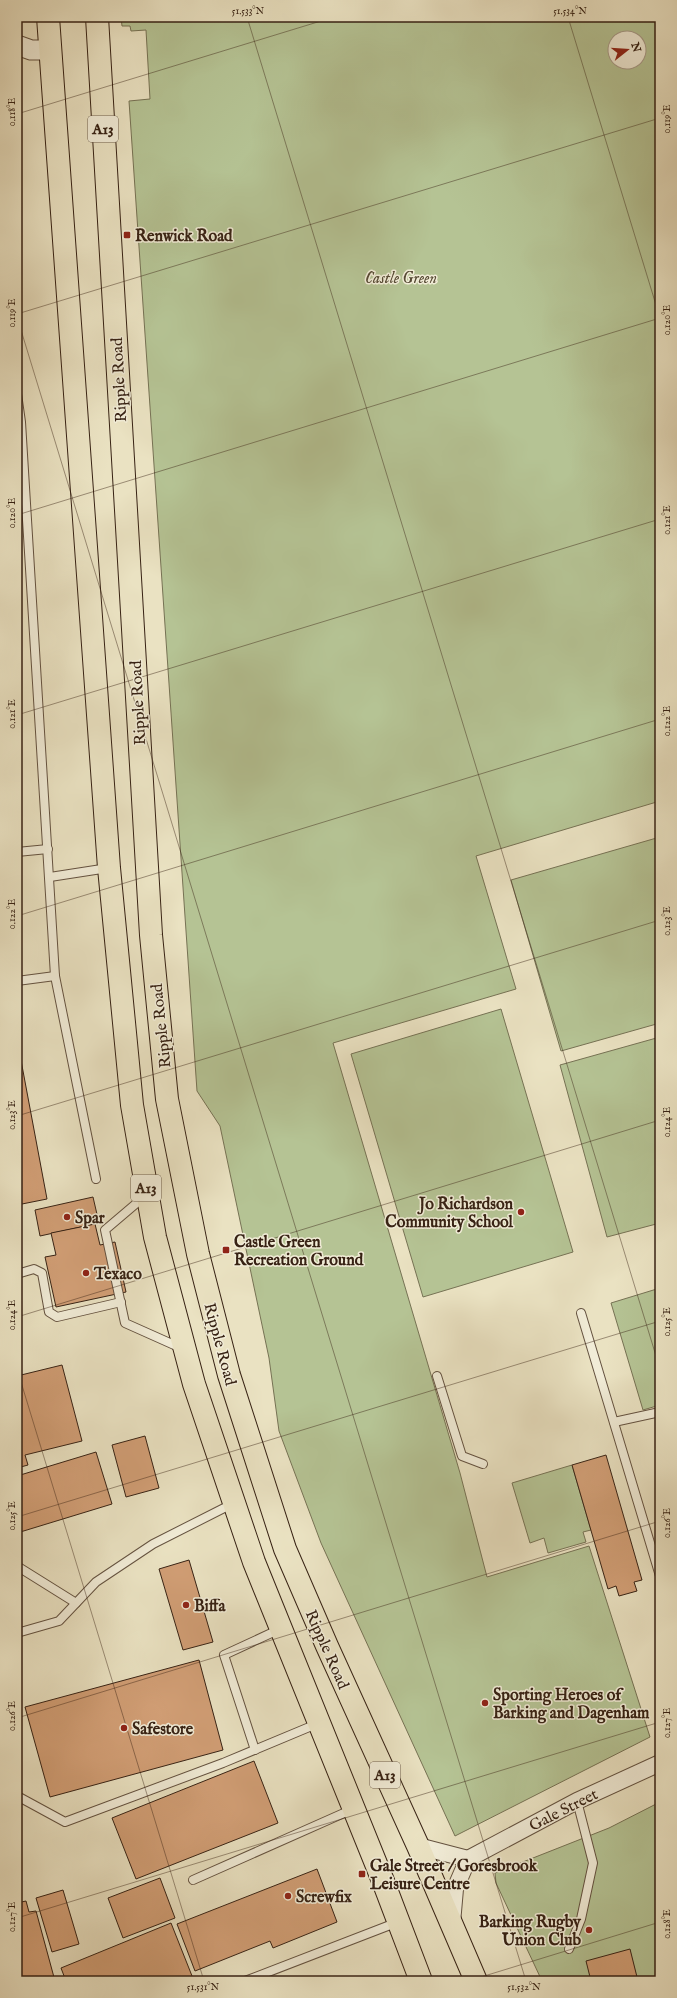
<svg xmlns="http://www.w3.org/2000/svg" width="677" height="1998" font-family="'IM FELL English',serif">
	<rect width="100%" height="100%" fill="#eae2c2"/>
	<filter id="stains"><feTurbulence type="fractalNoise" baseFrequency=".005" numOctaves="4"/><feColorMatrix values="0 0 0 0 .2 0 0 0 0 .09 0 0 0 0 .02 0 0 0 .5 -.17"/></filter>
	<radialGradient id="worn" r=".72"><stop offset=".6" stop-color="#630" stop-opacity="0"/><stop offset="1" stop-color="#630" stop-opacity=".3"/></radialGradient>
	<g fill="#b5c394" stroke="#767254" fill-rule="evenodd">
		<path d="M121,17h539v784l-184,55 40,133 -183,54 127,430 27,104 102,-31 61,191 -195,99 -134,-293 -42,-112 -10,-73 -49,-232 -23,-35 -68,-990 21,-2 -4,-69 -15,1 -1,-5h-8zM615,38h24v24h-24z"/>
		<path d="M660,837v186l-99,28 -50,-171z"/>
		<path d="M501,1009l72,243 -150,45 -72,-243z"/>
		<path d="M660,1037v186l-53,14 -47,-172z"/>
		<path d="M660,1288v117l-17,5 -32,-107z"/>
		<path d="M572,1465l19,65 -8,2 3,10 -38,11 -4,-15 -14,5 -18,-60z"/>
		<path d="M660,1802v179h-118l-46,-98 -1,-10 114,-45z"/>
	</g>
	<g fill="#d19e75" stroke="#372214">
		<path d="M17,1039l30,160 -30,6z"/>
		<path d="M93,1197l6,26 -59,13 -5,-26z"/>
		<path d="M95,1224l5,21 15,-3 11,50 -70,15 -11,-50 11,-2 -5,-22z"/>
		<path d="M62,1365l20,76 -57,14 3,10 -11,3v-92z"/>
		<path d="M145,1436l14,52 -33,9 -14,-52z"/>
		<path d="M96,1452l16,52 -95,29v-57z"/>
		<path d="M606,1455l36,125 -8,2 3,9 -18,5 -3,-10 -8,3 -36,-124z"/>
		<path d="M189,1560l24,82 -30,8 -24,-81z"/>
		<path d="M199,1660l24,90 -173,47 -25,-90z"/>
		<path d="M254,1761l24,62 -142,56 -24,-61z"/>
		<path d="M317,1869l20,53 -64,26 -3,-7 -75,30 -18,-47z"/>
		<path d="M160,1878l15,40 -52,20 -15,-40z"/>
		<path d="M63,1890l16,54 -27,8 -16,-54z"/>
		<path d="M26,1901l3,11 7,-1 19,70h-38v-78z"/>
		<path d="M171,1923l23,58h-128l-5,-13z"/>
		<path d="M630,1949l8,32h-47l-5,-20z"/>
	</g>
	<g fill="none" stroke-linecap="round" stroke-linejoin="round">
		<g stroke="#645240" stroke-width="10">
			<g id="service">
				<path d="M17,394l4,28 34,554 41,203"/>
				<path d="M17,852l31,-3"/>
				<path d="M50,877l58,-9"/>
				<path d="M17,981l38,-5"/>
				<path d="M145,1196l-40,34 20,93 56,25"/>
				<path d="M17,1274l17,-5 8,4 7,39 8,5 64,-15"/>
				<path d="M581,1313l79,263"/>
				<path d="M437,1376l25,80 21,8"/>
				<path d="M614,1422l46,-10"/>
				<path d="M17,1569l3,-1 56,35"/>
				<path d="M17,1633l42,-12 37,-39 57,-38 81,-41"/>
				<path d="M255,1750l-31,-95 56,-26"/>
				<path d="M17,1798l2,-1 46,25 158,-59 96,-40"/>
				<path d="M193,1880l160,-71"/>
				<path d="M569,1949l12,-30 12,-56 -16,-62"/>
				<path d="M245,1981l153,-59"/>
			</g>
		</g>
		<g stroke="#645240" stroke-width="18">
			<g id="minor">
				<path d="M418,1846l50,13"/>
				<path d="M452,1923l3,-34 13,-30 109,-58 83,-38"/>
			</g>
		</g>
		<g stroke="#645240" stroke-width="21">
			<path id="tertiary" d="M17,45l14,5h19"/>
		</g>
		<g stroke="#372214" stroke-width="24">
			<g id="trunk">
				<path d="M48,17l61,851 23,237 23,132 39,147 60,178 129,319 38,100"/>
				<path d="M97,17l54,918 16,164 31,155 31,121 56,174 42,97 91,200 58,135"/>
			</g>
		</g>
		<use href="#service" stroke="#f1ecd7" stroke-width="8"/>
		<use href="#minor" stroke="#f1ecd7" stroke-width="16"/>
		<use href="#tertiary" stroke="#f1ecd7" stroke-width="19"/>
		<use href="#trunk" stroke="#eae2c2" stroke-width="22"/>
	</g>
	<path fill="none" stroke="#372214" stroke-width="1" stroke-opacity="0.45" d="M247,17l413,1352M568,17l92,301M17,114l317,-97M17,314l643,-196M17,317l509,1664M17,515l643,-197M17,715l643,-196M17,916l643,-197M17,1116l643,-196M17,1317l643,-197M17,1369l187,612M17,1517l643,-196M17,1718l643,-197M17,1918l643,-196M468,1981l192,-59"/>
	<g fill="#8f2418" stroke="#f1ecd7" stroke-width="1.5">
		<rect x="123" y="231" width="8" height="8" rx="2"/>
		<circle cx="521" cy="1212" r="4"/>
		<circle cx="67" cy="1217" r="4"/>
		<rect x="222" y="1246" width="8" height="8" rx="2"/>
		<circle cx="86" cy="1273" r="4"/>
		<circle cx="186" cy="1605" r="4"/>
		<circle cx="485" cy="1703" r="4"/>
		<circle cx="124" cy="1728" r="4"/>
		<rect x="358" y="1870" width="8" height="8" rx="2"/>
		<circle cx="288" cy="1896" r="4"/>
		<circle cx="589" cy="1930" r="4"/>
	</g>
	<g text-anchor="middle" stroke-width="3" stroke-linejoin="round" paint-order="stroke">
		<g fill="#f1ecd7" stroke="#6f5f4e" stroke-width="1">
			<rect x="88" y="116" width="30" height="26" rx="3"/>
			<rect x="131" y="1175" width="30" height="26" rx="3"/>
			<rect x="370" y="1762" width="30" height="26" rx="3"/>
		</g>
		<g font-size="15" font-weight="bold" fill="#372214">
			<text x="103" y="134">A13</text>
			<text x="146" y="1193">A13</text>
			<text x="385" y="1780">A13</text>
		</g>
		<g font-size="16" font-weight="bold" fill="#372214" stroke="#f1ecd7" text-anchor="start">
			<text x="135" y="241">Renwick Road</text>
			<text x="513" y="1209" text-anchor="end">Jo Richardson<tspan x="513" dy="18">Community School</tspan></text>
			<text x="75" y="1223">Spar</text>
			<text x="234" y="1247">Castle Green<tspan x="234" dy="18">Recreation Ground</tspan></text>
			<text x="94" y="1279">Texaco</text>
			<text x="194" y="1611">Biffa</text>
			<text x="493" y="1700">Sporting Heroes of<tspan x="493" dy="18">Barking and Dagenham</tspan></text>
			<text x="132" y="1734">Safestore</text>
			<text x="370" y="1871">Gale Street / Goresbrook<tspan x="370" dy="18">Leisure Centre</tspan></text>
			<text x="296" y="1902">Screwfix</text>
			<text x="581" y="1927" text-anchor="end">Barking Rugby<tspan x="581" dy="18">Union Club</tspan></text>
		</g>
		<g font-size="16" font-style="italic" fill="#564a34" stroke="#f1ecd7">
			<text x="401" y="283">Castle Green</text>
		</g>
		<g font-size="16" fill="#372214" stroke="#f1ecd7">
			<text transform="translate(118 380) rotate(-93)" y="6">Ripple Road</text>
			<text transform="translate(137 703) rotate(-93)" y="6">Ripple Road</text>
			<text transform="translate(160 1026) rotate(-96)" y="6">Ripple Road</text>
			<text transform="translate(221 1344) rotate(75)" y="6">Ripple Road</text>
			<text transform="translate(328 1649) rotate(66)" y="6">Ripple Road</text>
			<text transform="translate(563 1809) rotate(-27)" y="6">Gale Street</text>
		</g>
	</g>
	<rect width="677" height="1998" fill="none" stroke="#eae2c2" stroke-width="44"/>
	<g transform="translate(627 50) rotate(73)"><circle r="19" fill="#f1ecd7" stroke="#a79b89"/>
	<path d="M0-3L7 15L0 10L-7 15Z" fill="#8f2418"/>
	<text y="-6" font-size="11" font-weight="bold" text-anchor="middle" fill="#372214">N</text>
	</g>
	<rect x="22" y="22" width="633" height="1954" fill="none" stroke="#372214" stroke-width="1.5"/>
	<g font-size="10" text-anchor="middle" fill="#372214">
		<text x="248" y="14">51.533°N</text>
		<text x="570" y="14">51.534°N</text>
		<text transform="translate(11 112) rotate(-90)" y="4">0.118°E</text>
		<text transform="translate(666 119) rotate(-90)" y="4">0.119°E</text>
		<text transform="translate(11 313) rotate(-90)" y="4">0.119°E</text>
		<text transform="translate(666 320) rotate(-90)" y="4">0.120°E</text>
		<text transform="translate(11 513) rotate(-90)" y="4">0.120°E</text>
		<text transform="translate(666 520) rotate(-90)" y="4">0.121°E</text>
		<text transform="translate(11 714) rotate(-90)" y="4">0.121°E</text>
		<text transform="translate(666 721) rotate(-90)" y="4">0.122°E</text>
		<text transform="translate(11 914) rotate(-90)" y="4">0.122°E</text>
		<text transform="translate(666 921) rotate(-90)" y="4">0.123°E</text>
		<text transform="translate(11 1115) rotate(-90)" y="4">0.123°E</text>
		<text transform="translate(666 1122) rotate(-90)" y="4">0.124°E</text>
		<text transform="translate(11 1315) rotate(-90)" y="4">0.124°E</text>
		<text transform="translate(666 1322) rotate(-90)" y="4">0.125°E</text>
		<text transform="translate(11 1516) rotate(-90)" y="4">0.125°E</text>
		<text transform="translate(666 1523) rotate(-90)" y="4">0.126°E</text>
		<text transform="translate(11 1716) rotate(-90)" y="4">0.126°E</text>
		<text transform="translate(666 1723) rotate(-90)" y="4">0.127°E</text>
		<text transform="translate(11 1917) rotate(-90)" y="4">0.127°E</text>
		<text transform="translate(666 1924) rotate(-90)" y="4">0.128°E</text>
		<text x="203" y="1990">51.531°N</text>
		<text x="524" y="1990">51.532°N</text>
	</g>
	<rect width="100%" height="100%" filter="url(#stains)"/>
	<rect width="100%" height="100%" fill="url(#worn)"/>
</svg>
